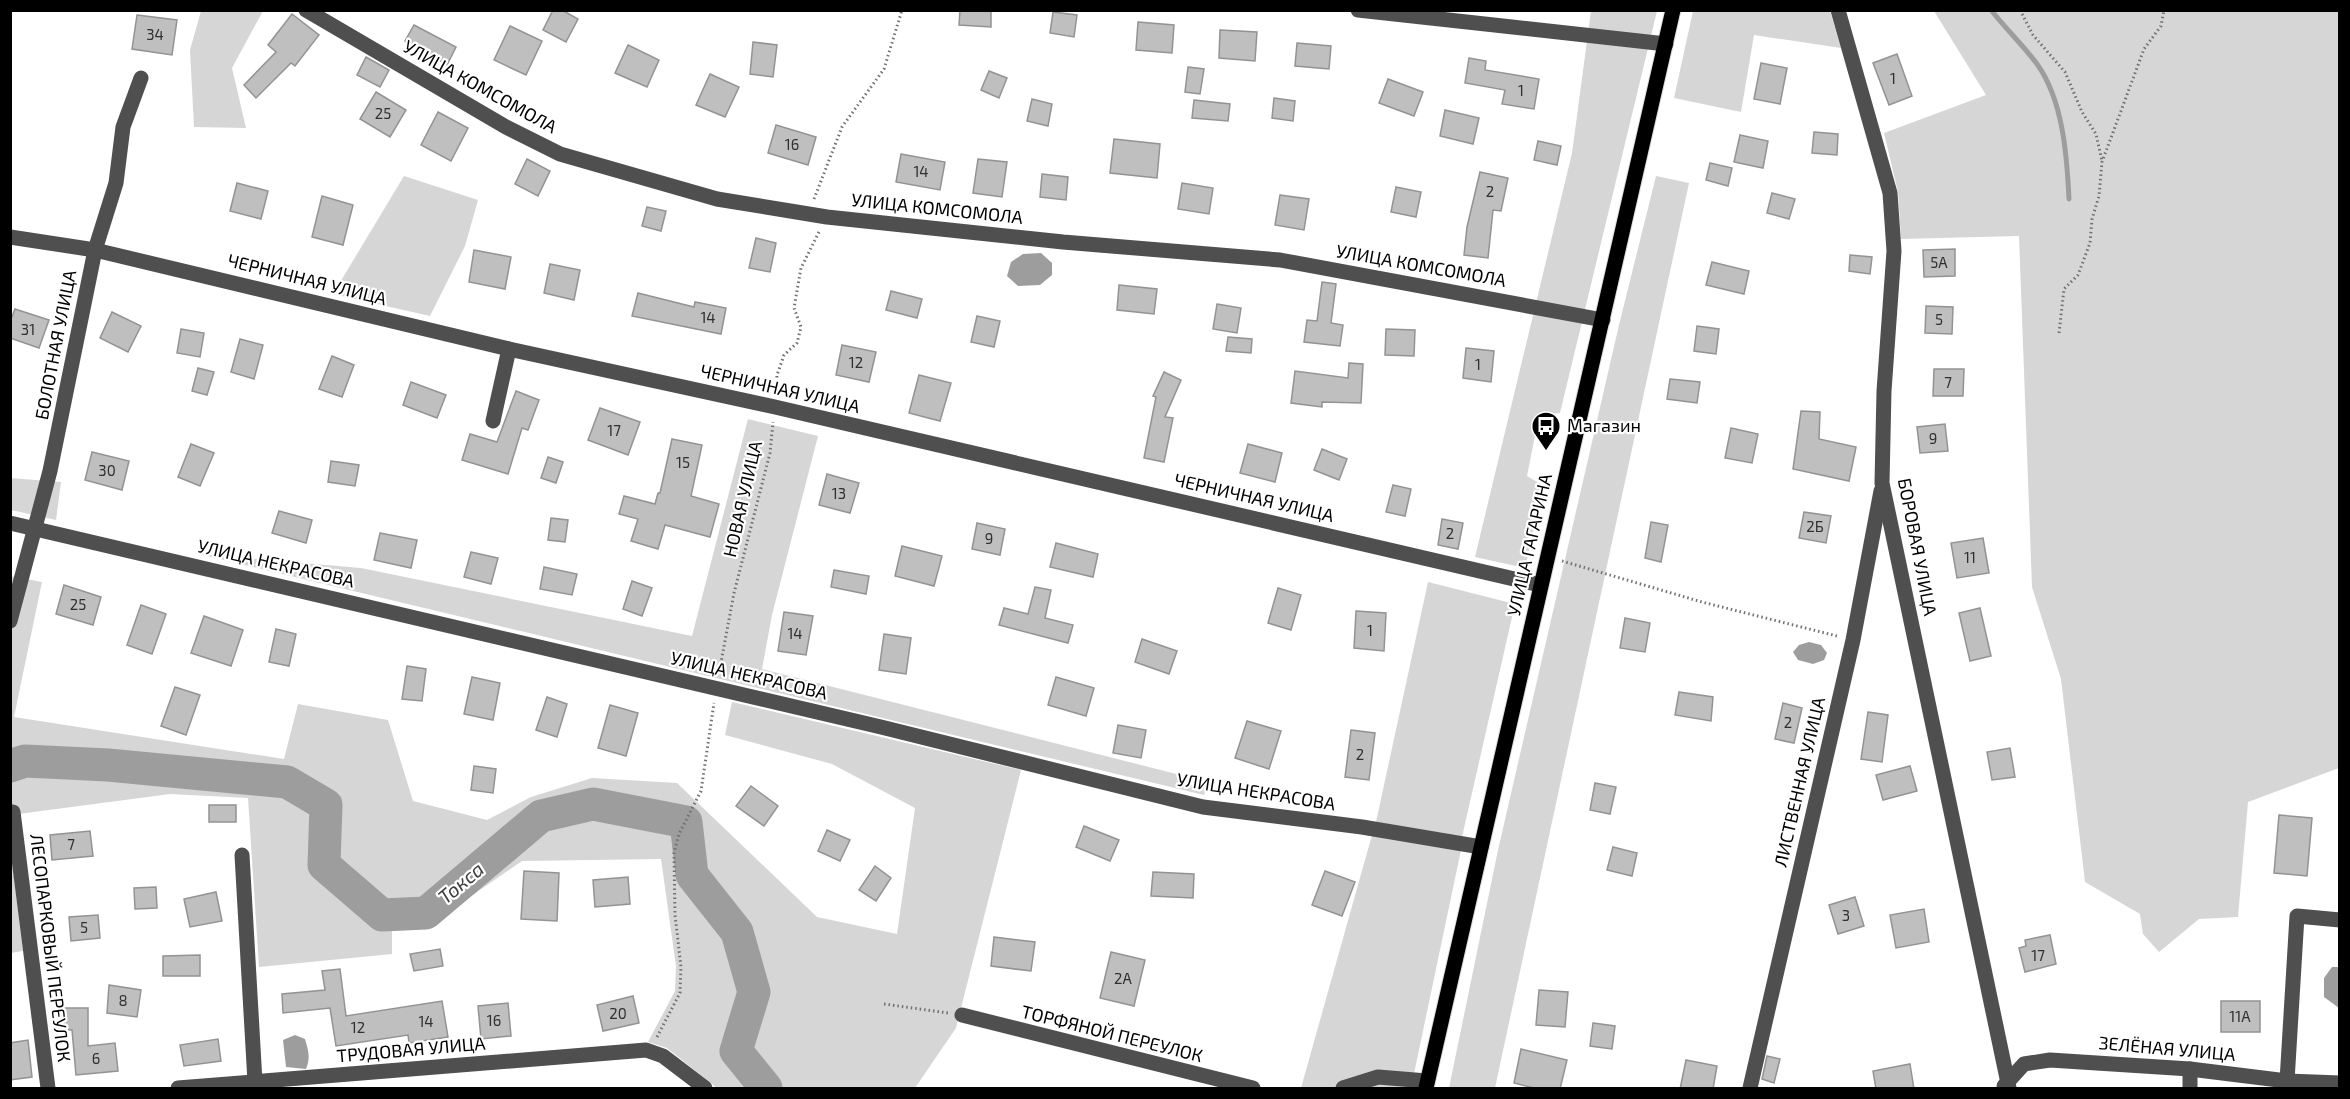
<svg xmlns="http://www.w3.org/2000/svg" width="2350" height="1099" font-family="'Exo 2',sans-serif">
	<rect width="100%" height="100%" fill="#fff"/>
	<g fill="#d6d6d6">
		<path d="M201,11h62l-31,57 14,60 -52,-1 -4,-77z"/>
		<path d="M1591,11h66l-97,402 -21,2 -12,61 17,10 -19,82 -50,-11 97,-404z"/>
		<path d="M1693,11h137l11,37 -87,-13 -13,77 -67,-14z"/>
		<path d="M1934,11h405v757l-91,34 -10,115 -39,2 -40,33 -16,-18 -3,-20 -55,-32 -24,-203 -29,-92 -13,-351 -118,3 -3,-47 -14,-59 102,-38z"/>
		<path d="M404,176l74,24 -13,46 -35,70 -97,-22z"/>
		<path d="M1656,176l33,7 -194,905h-46l49,-238 121,-525z"/>
		<path d="M748,419l70,17 -46,179 -10,54 446,113 -4,13 -1005,-241 162,14 331,68z"/>
		<path d="M10,478l51,4 -5,38 -45,-10z"/>
		<path d="M10,576l32,6 -28,135 270,42 14,-55 90,16 25,81 74,19 44,-23 61,-19 85,5 140,134 80,17 18,-126 -83,-44 -107,-29 7,-33 289,68 -65,258 -41,60h-198l-50,-40 -19,-6 27,-51 1,-25 -15,-107 -139,2 -87,60 -43,7v26l-133,13 -11,-169 -78,-4 -159,21z"/>
		<path d="M1428,582l87,22 -53,233 -86,-15z"/>
		<path d="M1372,835l89,15 -50,238h-110z"/>
		<path d="M10,847l13,104 -12,2h-1z"/>
	</g>
	<g fill="#9d9d9d">
		<path d="M1041,253l11,10v12l-12,10 -22,1 -11,-10 4,-14 12,-8z"/>
		<path d="M1809,642l12,3 6,8 -3,7 -11,4 -15,-4 -5,-8 6,-7z"/>
		<path d="M2332,967h7v41l-15,-11v-19z"/>
		<path d="M295,1035l10,4c3,11 6,18 1,30l-20,-2 -3,-27z"/>
	</g>
	<g fill="none" stroke-linecap="round" stroke-linejoin="round">
		<path stroke="#9d9d9d" stroke-width="5" d="M1991,10c15,19 32,35 46,54 26,36 30,92 32,135"/>
		<path stroke="#9d9d9d" stroke-width="33" d="M10,766l15,-5 83,4 179,17 39,23 -2,60 58,50 44,-2 115,-97 52,-12 93,18 6,53 45,57 17,60 -18,59 30,37"/>
	</g>
	<g fill="#bfbfbf" stroke="#939393" stroke-width="1.5">
		<path d="M553,10h9l16,9 -12,23 -23,-12z"/>
		<path d="M960,10h31v17l-32,-2z"/>
		<path d="M1053,12l24,3 -3,22 -24,-4z"/>
		<path d="M292,14l27,21 -24,31 -4,-3 -35,35 -12,-13 32,-33 -8,-7z"/>
		<path d="M137,15l40,5 -5,35 -40,-6z"/>
		<path d="M1138,22l36,3 -2,28 -36,-3z"/>
		<path d="M414,25l42,22 -9,18 -42,-24z"/>
		<path d="M510,26l32,15 -16,34 -32,-15z"/>
		<path d="M1220,30l37,2 -2,29 -36,-3z"/>
		<path d="M753,42l24,3 -4,32 -23,-3z"/>
		<path d="M1297,43l34,3 -2,23 -34,-3z"/>
		<path d="M628,45l31,15 -12,27 -32,-14z"/>
		<path d="M1897,54l15,42 -23,9 -16,-42z"/>
		<path d="M366,57l23,13 -9,17 -23,-12z"/>
		<path d="M1469,58l17,3 -1,9 54,9 -5,30 -32,-5 3,-14 -40,-7z"/>
		<path d="M1761,63l26,5 -7,36 -26,-5z"/>
		<path d="M1188,67l16,2 -4,25 -15,-2z"/>
		<path d="M989,71l18,7 -8,20 -18,-8z"/>
		<path d="M710,74l29,13 -14,30 -29,-12z"/>
		<path d="M1388,79l35,13 -9,24 -35,-13z"/>
		<path d="M376,92l30,18 -16,27 -30,-18z"/>
		<path d="M1274,98l21,3 -2,20 -21,-3z"/>
		<path d="M1032,99l20,5 -4,22 -21,-5z"/>
		<path d="M1194,100l36,4 -2,17 -36,-3z"/>
		<path d="M1445,110l34,8 -6,26 -33,-8z"/>
		<path d="M438,112l30,16 -17,33 -30,-16z"/>
		<path d="M776,125l40,12 -8,28 -40,-12z"/>
		<path d="M1814,132l24,2 -1,21 -25,-2z"/>
		<path d="M1740,135l28,6 -5,27 -29,-6z"/>
		<path d="M1114,139l46,5 -3,34 -47,-5z"/>
		<path d="M1538,141l23,5 -4,19 -23,-5z"/>
		<path d="M901,154l44,8 -5,28 -44,-8z"/>
		<path d="M527,159l23,12 -12,25 -23,-12z"/>
		<path d="M978,159l29,3 -5,35 -29,-4z"/>
		<path d="M1710,163l22,5 -4,18 -22,-6z"/>
		<path d="M1480,172l28,6 -7,33 -8,-1 -5,48 -24,-3 3,-28z"/>
		<path d="M1042,174l26,3 -2,23 -26,-3z"/>
		<path d="M237,183l31,8 -7,28 -31,-8z"/>
		<path d="M1182,183l31,5 -4,26 -31,-5z"/>
		<path d="M1396,187l25,5 -5,25 -25,-5z"/>
		<path d="M1772,193l23,6 -6,20 -22,-6z"/>
		<path d="M1280,195l29,4 -5,31 -29,-5z"/>
		<path d="M322,196l31,9 -10,40 -31,-8z"/>
		<path d="M647,207l19,4 -5,20 -19,-5z"/>
		<path d="M756,238l20,5 -6,29 -21,-4z"/>
		<path d="M1955,249v27l-31,1 -1,-27z"/>
		<path d="M474,250l37,7 -6,32 -36,-7z"/>
		<path d="M1850,255l22,2 -2,17 -21,-3z"/>
		<path d="M1712,262l37,9 -5,23 -38,-9z"/>
		<path d="M550,264l30,6 -6,30 -30,-7z"/>
		<path d="M1322,282l14,2 -5,39 12,2 -3,21 -36,-4 3,-22 10,1z"/>
		<path d="M1119,285l38,4 -3,25 -37,-4z"/>
		<path d="M891,291l31,8 -5,19 -31,-8z"/>
		<path d="M638,293l56,14 1,-5 31,6 -5,26 -89,-18z"/>
		<path d="M1217,304l24,4 -4,25 -24,-4z"/>
		<path d="M1926,306l27,1 -1,27 -27,-1z"/>
		<path d="M15,309l34,11 -10,28 -29,-10v-16z"/>
		<path d="M112,312l29,14 -13,26 -28,-14z"/>
		<path d="M977,316l23,5 -6,26 -23,-5z"/>
		<path d="M1697,326l22,3 -3,25 -22,-3z"/>
		<path d="M181,329l23,4 -4,24 -23,-4z"/>
		<path d="M1386,329l29,1 -1,26 -29,-1z"/>
		<path d="M1228,337l24,2 -1,14 -25,-2z"/>
		<path d="M240,339l23,6 -9,34 -23,-7z"/>
		<path d="M842,345l34,7 -7,30 -33,-7z"/>
		<path d="M1466,348l28,3 -3,31 -28,-4z"/>
		<path d="M332,356l22,9 -12,32 -23,-8z"/>
		<path d="M1349,363l14,1 -2,39 -39,-1v5l-31,-4 4,-32 53,7z"/>
		<path d="M198,368l16,4 -7,23 -15,-4z"/>
		<path d="M1934,369h30l-1,27h-30z"/>
		<path d="M1164,372l17,8 -16,37 8,1 -9,44 -20,-4 12,-61 -3,-1z"/>
		<path d="M919,375l32,8 -11,38 -31,-8z"/>
		<path d="M1670,379l30,3 -3,21 -30,-4z"/>
		<path d="M411,382l35,13 -9,23 -34,-13z"/>
		<path d="M516,391l23,9 -11,30 -6,-2 -14,46 -46,-14 8,-26 27,8z"/>
		<path d="M600,408l40,14 -12,33 -40,-15z"/>
		<path d="M1801,411l19,1 -1,27 37,8 -7,34 -56,-12z"/>
		<path d="M1945,424l3,27 -28,2 -3,-26z"/>
		<path d="M1731,428l27,6 -6,29 -27,-5z"/>
		<path d="M672,439l30,6 -11,51 28,8 -9,33 -45,-12 -7,24 -27,-8 7,-22 -19,-5 5,-18 31,8 3,-11h2z"/>
		<path d="M191,444l23,9 -14,33 -22,-9z"/>
		<path d="M1248,444l34,9 -7,29 -35,-9z"/>
		<path d="M1322,449l25,10 -8,21 -25,-10z"/>
		<path d="M92,452l37,9 -7,29 -37,-10z"/>
		<path d="M548,457l15,5 -7,21 -15,-5z"/>
		<path d="M331,461l28,4 -4,21 -27,-4z"/>
		<path d="M827,474l32,9 -9,30 -31,-8z"/>
		<path d="M1393,485l18,4 -6,27 -19,-4z"/>
		<path d="M279,511l33,9 -6,23 -34,-10z"/>
		<path d="M1804,512l27,4 -5,27 -27,-5z"/>
		<path d="M551,518l17,2 -3,22 -17,-2z"/>
		<path d="M1442,519l21,4 -5,26 -20,-4z"/>
		<path d="M1651,522l17,3 -7,37 -16,-4z"/>
		<path d="M977,523l28,6 -5,26 -28,-6z"/>
		<path d="M380,533l37,7 -6,28 -37,-8z"/>
		<path d="M1983,538l6,35 -32,5 -6,-35z"/>
		<path d="M1056,543l42,11 -5,23 -43,-10z"/>
		<path d="M902,546l40,10 -8,30 -39,-10z"/>
		<path d="M471,552l27,6 -7,26 -27,-7z"/>
		<path d="M544,567l33,7 -5,21 -32,-6z"/>
		<path d="M834,570l35,6 -3,18 -35,-7z"/>
		<path d="M632,581l20,7 -10,28 -19,-7z"/>
		<path d="M64,585l37,12 -8,28 -37,-11z"/>
		<path d="M1035,587l16,3 -6,28 28,7 -5,18 -69,-18 5,-17 24,6z"/>
		<path d="M1278,588l23,7 -10,35 -23,-7z"/>
		<path d="M141,605l25,9 -14,40 -25,-9z"/>
		<path d="M1980,608l11,48 -21,5 -11,-48z"/>
		<path d="M1356,611l30,2 -2,38 -30,-3z"/>
		<path d="M784,612l29,4 -7,39 -28,-4z"/>
		<path d="M204,616l39,14 -12,36 -40,-13z"/>
		<path d="M1625,618l25,5 -5,29 -25,-4z"/>
		<path d="M276,629l20,5 -7,32 -20,-4z"/>
		<path d="M884,634l27,4 -5,36 -27,-4z"/>
		<path d="M1142,639l35,12 -8,23 -34,-12z"/>
		<path d="M407,666l19,3 -4,32 -20,-2z"/>
		<path d="M472,677l28,6 -7,37 -29,-6z"/>
		<path d="M1056,677l38,11 -8,28 -38,-11z"/>
		<path d="M175,687l25,8 -14,40 -25,-9z"/>
		<path d="M1679,692l34,5 -2,24 -36,-6z"/>
		<path d="M547,697l20,7 -10,33 -21,-7z"/>
		<path d="M1783,703l19,5 -8,35 -19,-4z"/>
		<path d="M610,705l28,8 -12,43 -28,-8z"/>
		<path d="M1868,712l20,3 -6,47 -21,-3z"/>
		<path d="M1247,721l34,10 -12,38 -34,-11z"/>
		<path d="M1118,725l28,5 -5,28 -28,-5z"/>
		<path d="M1351,730l24,3 -6,47 -24,-3z"/>
		<path d="M2010,748l5,29 -23,3 -5,-28z"/>
		<path d="M474,766l22,3 -3,24 -22,-3z"/>
		<path d="M1910,766l7,25 -34,9 -7,-25z"/>
		<path d="M1595,783l21,4 -6,27 -20,-4z"/>
		<path d="M751,786l27,20 -14,20 -28,-20z"/>
		<rect x="209" y="805" width="27" height="17"/>
		<path d="M2279,815l33,3 -5,58 -33,-3z"/>
		<path d="M1084,826l35,14 -9,21 -34,-14z"/>
		<path d="M827,830l23,10 -10,21 -22,-10z"/>
		<path d="M90,831l3,25 -41,4 -2,-25z"/>
		<path d="M1613,847l24,6 -5,23 -25,-6z"/>
		<path d="M875,866l16,12 -15,23 -17,-11z"/>
		<path d="M524,871l35,2 -2,48 -36,-2z"/>
		<path d="M1325,871l30,11 -13,34 -30,-11z"/>
		<path d="M1153,872l41,2 -1,24 -42,-2z"/>
		<path d="M628,877l2,27 -35,3 -2,-27z"/>
		<path d="M156,887l1,21 -22,1 -1,-21z"/>
		<path d="M216,892l6,29 -32,6 -6,-28z"/>
		<path d="M1855,897l9,29 -26,8 -9,-29z"/>
		<path d="M1924,909l5,33 -33,6 -6,-33z"/>
		<path d="M98,915l2,23 -29,3 -2,-24z"/>
		<path d="M2050,935l6,29 -31,8 -6,-24 7,-2 -1,-6z"/>
		<path d="M994,937l41,5 -4,29 -40,-5z"/>
		<path d="M440,949l3,17 -29,5 -4,-17z"/>
		<path d="M1111,952l34,8 -11,46 -34,-8z"/>
		<path d="M200,955v21h-37v-20z"/>
		<path d="M340,969l6,47 96,-15 6,36 -39,6 -1,-8 -72,11 -6,-38 -47,5 -1,-19 43,-4 -3,-19z"/>
		<path d="M109,985l32,5 -4,27 -30,-4z"/>
		<path d="M1539,990l29,2 -3,35 -29,-2z"/>
		<path d="M633,996l6,27 -36,8 -6,-26z"/>
		<rect x="2221" y="1001" width="39" height="31"/>
		<path d="M508,1003l3,33 -30,3 -3,-33z"/>
		<path d="M59,1008h29v38l27,-3 3,28 -42,4 -4,-45h-13z"/>
		<path d="M1593,1023l22,3 -3,23 -22,-3z"/>
		<path d="M218,1039l3,22 -37,5 -4,-21z"/>
		<path d="M28,1040l4,37 -22,3v-37z"/>
		<path d="M1521,1049l46,11 -7,29h-22l-24,-6z"/>
		<path d="M1767,1056l13,3 -6,24 -12,-4z"/>
		<path d="M1686,1060l31,6 -4,23h-33z"/>
		<path d="M1910,1064l4,25h-38l-3,-18z"/>
	</g>
	<g fill="none" stroke-linecap="round" stroke-linejoin="round">
		<g stroke="#dbdbdb" stroke-width="17">
			<path id="major" d="M1426,1088l247,-1078"/>
		</g>
		<g stroke="#717171" stroke-width="3" stroke-dasharray="1.5 3" stroke-linecap="butt">
			<path d="M2020,10l13,25 32,37 17,40 14,22 6,27"/>
			<path d="M814,199l28,-72 42,-58 18,-59"/>
			<path d="M2059,333l5,-44 14,-14 12,-32 2,-24 7,-23 3,-34 42,-113 17,-23 3,-16"/>
			<path d="M776,391l1,-16 7,-20 13,-12 4,-16 -7,-19 7,-40 18,-36"/>
			<path d="M1562,561l140,41 135,34"/>
			<path d="M719,673l15,-80 36,-140 3,-31"/>
			<path d="M884,1004l64,9"/>
			<path d="M657,1037l23,-44 1,-26 -6,-52 -1,-62 5,-19 22,-43 13,-88"/>
		</g>
		<g stroke="#4f4f4f" stroke-width="15">
			<path d="M306,10l200,117 54,27 157,45 110,18 236,25 217,18 323,60"/>
			<path d="M1358,10l308,34"/>
			<path d="M1838,10l52,183 4,58 -10,140 -2,92 127,605"/>
			<path d="M10,237l85,13 414,99 266,58 765,178"/>
			<path d="M493,421l16,-72"/>
			<path d="M10,523l871,204 322,80 159,20 119,20"/>
			<path d="M10,621l40,-150 45,-221 21,-67 7,-56 18,-49"/>
			<path d="M13,812l35,276"/>
			<path d="M242,855l13,227"/>
			<path d="M962,1015l291,73"/>
			<path d="M2287,1081l10,-165 43,4"/>
			<path d="M2004,1086l20,-22 26,-4 140,9 97,12 53,2"/>
			<path d="M178,1088l468,-38 17,6 42,32"/>
			<path d="M1343,1088l35,-11 49,4"/>
			<path d="M1750,1088l103,-448 28,-149"/>
			<path d="M2190,1088v-19"/>
		</g>
		<use href="#major" stroke="#000" stroke-width="15"/>
	</g>
	<defs>
		<g id="bus-pin" transform="scale(1.5)"><path d="M0 17L-7.5 6A9.5 9.5 0 1 1 7.5 6Z" fill="#000" stroke="#fff"/><path d="M-5-6H5V4H4V6H2V4H-2V6H-4V4H-5ZM-3.5-4V0h7V-4ZM-3.5 1.2v1.5H-2V1.2ZM2 1.2v1.5H3.5V1.2Z" fill="#fff"/></g>
	</defs>
	<g fill-rule="evenodd">
		<use href="#bus-pin" x="1546" y="426"/>
	</g>
	<g text-anchor="middle" stroke-width="4.5" stroke-linejoin="round" paint-order="stroke">
		<g font-size="15" fill="#303030">
			<text x="155" y="40">34</text>
			<text x="1893" y="84">1</text>
			<text x="1521" y="96">1</text>
			<text x="383" y="119">25</text>
			<text x="792" y="150">16</text>
			<text x="921" y="177">14</text>
			<text x="1490" y="197">2</text>
			<text x="1939" y="268">5А</text>
			<text x="708" y="323">14</text>
			<text x="1939" y="325">5</text>
			<text x="28" y="335">31</text>
			<text x="856" y="368">12</text>
			<text x="1478" y="370">1</text>
			<text x="1948" y="388">7</text>
			<text x="614" y="436">17</text>
			<text x="1933" y="444">9</text>
			<text x="683" y="468">15</text>
			<text x="107" y="476">30</text>
			<text x="839" y="499">13</text>
			<text x="1815" y="532">2Б</text>
			<text x="1450" y="539">2</text>
			<text x="989" y="544">9</text>
			<text x="1970" y="563">11</text>
			<text x="78" y="610">25</text>
			<text x="1370" y="636">1</text>
			<text x="795" y="639">14</text>
			<text x="1788" y="728">2</text>
			<text x="1360" y="760">2</text>
			<text x="71" y="850">7</text>
			<text x="1846" y="921">3</text>
			<text x="84" y="933">5</text>
			<text x="2038" y="961">17</text>
			<text x="1123" y="984">2А</text>
			<text x="123" y="1006">8</text>
			<text x="618" y="1019">20</text>
			<text x="2240" y="1022">11А</text>
			<text x="494" y="1026">16</text>
			<text x="426" y="1027">14</text>
			<text x="358" y="1033">12</text>
			<text x="96" y="1064">6</text>
		</g>
		<g font-size="18" fill="#000" stroke="#fff">
			<text transform="translate(480 87) rotate(29)" y="6">УЛИЦА КОМСОМОЛА</text>
			<text transform="translate(937 209) rotate(6)" y="6">УЛИЦА КОМСОМОЛА</text>
			<text transform="translate(1421 266) rotate(10)" y="6">УЛИЦА КОМСОМОЛА</text>
			<text transform="translate(307 280) rotate(14)" y="6">ЧЕРНИЧНАЯ УЛИЦА</text>
			<text transform="translate(56 345) rotate(-79)" y="6">БОЛОТНАЯ УЛИЦА</text>
			<text transform="translate(780 389) rotate(13)" y="6">ЧЕРНИЧНАЯ УЛИЦА</text>
			<text transform="translate(1254 498) rotate(13)" y="6">ЧЕРНИЧНАЯ УЛИЦА</text>
			<text transform="translate(743 499) rotate(-77)" y="6">НОВАЯ УЛИЦА</text>
			<text transform="translate(1530 545) rotate(-77)" y="6">УЛИЦА ГАГАРИНА</text>
			<text transform="translate(1917 547) rotate(79)" y="6">БОРОВАЯ УЛИЦА</text>
			<text transform="translate(276 564) rotate(13)" y="6">УЛИЦА НЕКРАСОВА</text>
			<text transform="translate(749 676) rotate(13)" y="6">УЛИЦА НЕКРАСОВА</text>
			<text transform="translate(1800 782) rotate(-77)" y="6">ЛИСТВЕННАЯ УЛИЦА</text>
			<text transform="translate(1256 792) rotate(9)" y="6">УЛИЦА НЕКРАСОВА</text>
			<text transform="translate(50 948) rotate(83)" y="6">ЛЕСОПАРКОВЫЙ ПЕРЕУЛОК</text>
			<text transform="translate(1112 1034) rotate(14)" y="6">ТОРФЯНОЙ ПЕРЕУЛОК</text>
			<text transform="translate(2167 1049) rotate(5)" y="6">ЗЕЛЁНАЯ УЛИЦА</text>
			<text transform="translate(411 1050) rotate(-5)" y="6">ТРУДОВАЯ УЛИЦА</text>
		</g>
		<g font-size="18" fill="#000" stroke="#fff" text-anchor="start">
			<text x="1567" y="432">Магазин</text>
		</g>
		<g font-size="20" font-style="italic" fill="#3e3e3e" stroke="#fff">
			<text transform="translate(461 883) rotate(-40)" y="7">Токса</text>
		</g>
	</g>
	<rect width="2350" height="1099" fill="none" stroke="#000000" stroke-width="24"/>
</svg>
